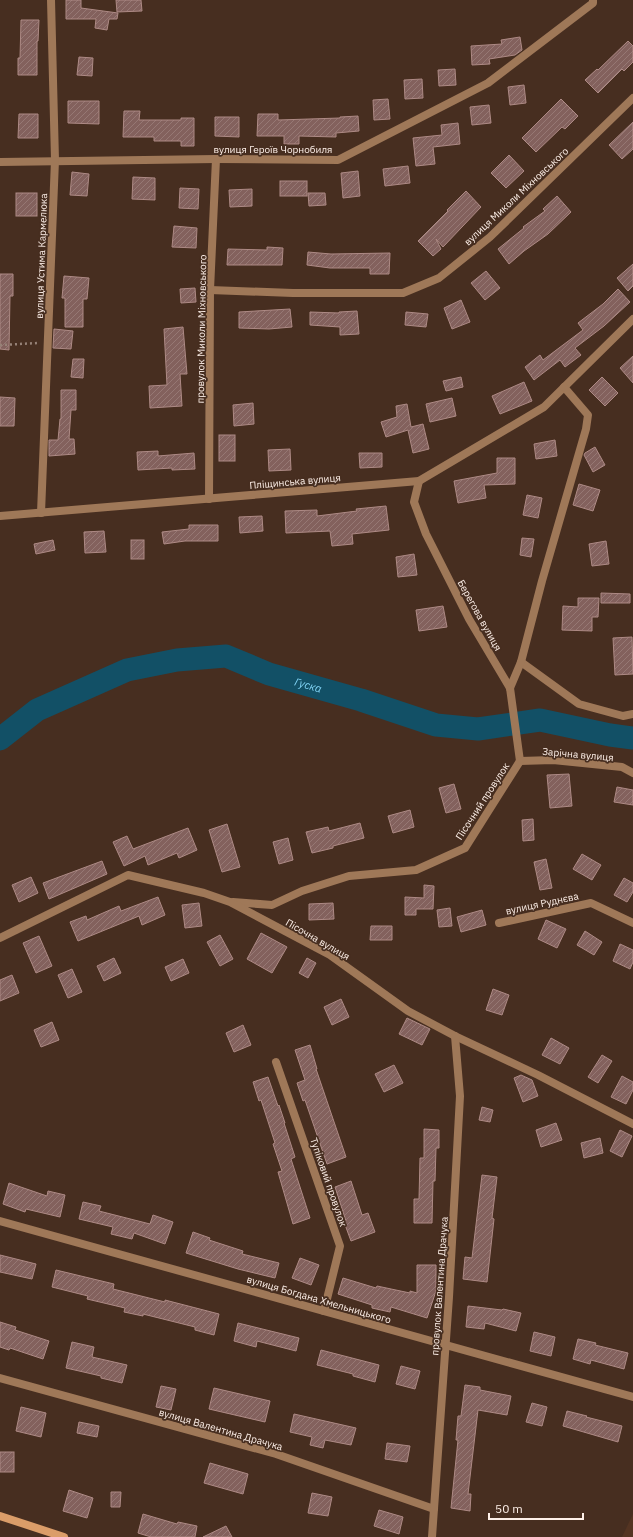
<svg xmlns="http://www.w3.org/2000/svg" width="633" height="1537" font-family="'IBM Plex Sans',sans-serif">
	<defs>
		<pattern id="building-hatch" width="6" height="6" patternUnits="userSpaceOnUse"><rect width="6" height="6" fill="#83615d"/><path d="M-1 1l2-2M0 6l6-6M5 7l2-2" fill="none" stroke="#967874"/></pattern>
	</defs>
	<rect width="100%" height="100%" fill="#472e20"/>
	<path fill="#543422" d="M633,1514v23h-11z"/>
	<g fill="none" stroke-linecap="round" stroke-linejoin="round">
		<path stroke="#125066" stroke-width="23" id="s1" d="M0,739l37,-29 90,-40 50,-10 49,-4 43,18 92,26 75,25 42,4 62,-9 70,15 23,3"/>
	</g>
	<g fill="url(#building-hatch)" stroke="#ae8a85">
		<path d="M66,0h15v8l37,5 -1,6h-8l-2,11 -12,-2 1,-9h-30z"/>
		<path d="M116,0h25l1,11 -25,1z"/>
		<path d="M21,20h18l-1,21h-1v34h-19v-17h2z"/>
		<path d="M520,37l2,13 -7,5 -26,4 1,5 -18,1 -1,-19 31,-2 -1,-4z"/>
		<path d="M628,41l5,5v16l-9,9 -2,-2 -24,24 -13,-13 12,-11 1,1z"/>
		<path d="M79,57l14,1 -1,18 -15,-1z"/>
		<path d="M455,69l1,16 -17,1 -1,-16z"/>
		<path d="M422,79l1,19 -18,1 -1,-19z"/>
		<path d="M524,85l2,18 -16,2 -2,-18z"/>
		<path d="M388,99l2,20 -16,1 -1,-20z"/>
		<path d="M561,99l17,17 -13,13 -3,-2 -26,25 -14,-14z"/>
		<path d="M68,101h31v23l-31,-1z"/>
		<path d="M489,105l2,18 -19,2 -2,-18z"/>
		<path d="M124,111h16l-1,9h42v-2h13v28h-13v-5h-27v-4h-31z"/>
		<path d="M19,114h19v24h-20z"/>
		<path d="M258,114h20v6l62,-2v-1l18,-1 1,15 -23,2v4l-37,-1v8h-15v-8h-27z"/>
		<path d="M215,117h24v20l-24,-1z"/>
		<path d="M633,122v27l-11,10 -13,-14z"/>
		<path d="M458,123l2,21 -27,3 2,17 -19,2 -3,-28 29,-3 -1,-10z"/>
		<path d="M509,155l15,16 -18,17 -15,-15z"/>
		<path d="M408,166l2,17 -25,3 -2,-17z"/>
		<path d="M358,171l2,25 -17,2 -2,-25z"/>
		<path d="M72,172l17,2 -2,22 -17,-1z"/>
		<path d="M133,177l22,1v22l-23,-1z"/>
		<rect x="280" y="181" width="27" height="15"/>
		<path d="M180,188l19,1 -1,20 -19,-1z"/>
		<path d="M252,189v17l-22,1 -1,-17z"/>
		<path d="M466,191l15,16 -38,40 -7,-8 5,10 -8,7 -15,-15 30,-30 -1,-1z"/>
		<rect x="16" y="193" width="21" height="23"/>
		<path d="M308,193h17l1,12 -17,1z"/>
		<path d="M557,196l14,16 -23,22 -24,17 -15,13 -11,-15 26,-21 -1,-1 22,-16 -2,-2z"/>
		<path d="M174,226l23,2 -1,20 -24,-1z"/>
		<path d="M267,247l16,1 -1,17h-55l1,-16 39,1z"/>
		<path d="M308,252l23,2 59,-1 -1,21h-19v-6h-40l-23,-3z"/>
		<path d="M633,264v22l-5,5 -11,-13z"/>
		<path d="M486,271l14,17 -15,12 -14,-17z"/>
		<path d="M0,274h13v22h-3l-1,54 -9,-1z"/>
		<path d="M64,276l25,2 -2,21h-4v28h-18v-29h-3z"/>
		<path d="M195,288l1,14 -15,1 -1,-14z"/>
		<path d="M618,289l12,13 -26,24 -29,22 6,7 -16,12 -5,-7 -26,20 -9,-13 15,-12 3,5 40,-30 -5,-7 25,-19z"/>
		<path d="M461,300l9,22 -18,7 -8,-21z"/>
		<path d="M290,309l2,18 -23,2 -30,-1v-16z"/>
		<path d="M357,311l2,23 -19,1v-8l-30,-2v-13l29,1v-1z"/>
		<path d="M406,312l22,2 -2,13 -21,-2z"/>
		<path d="M183,327l4,47h-7l2,32 -32,2 -1,-22 18,-1 -3,-56z"/>
		<path d="M54,329l19,2 -2,18 -18,-1z"/>
		<path d="M633,356v27l-13,-15z"/>
		<path d="M73,359h11l-1,19 -12,-1z"/>
		<path d="M461,377l2,10 -17,4 -3,-10z"/>
		<path d="M602,377l16,16 -13,13 -16,-16z"/>
		<path d="M524,382l8,19 -32,13 -8,-18z"/>
		<path d="M61,390h15v20h-5l-2,29h5l1,15 -26,2v-16h9l2,-21h1z"/>
		<path d="M0,397l15,1 -1,28h-14z"/>
		<path d="M452,398l4,18 -26,6 -4,-18z"/>
		<path d="M253,403l1,21 -20,2 -1,-21z"/>
		<path d="M407,404l4,23 12,-3 6,25 -16,4 -5,-23 -22,7 -5,-15 16,-5 -1,-11z"/>
		<rect x="219" y="435" width="16" height="26"/>
		<path d="M555,440l2,16 -21,3 -2,-15z"/>
		<path d="M595,447l10,18 -12,7 -9,-17 1,-2z"/>
		<path d="M290,449l1,21 -22,1 -1,-21z"/>
		<path d="M158,451v5l36,-3 1,16 -23,1v-2l-34,2 -1,-18z"/>
		<path d="M359,453h23v14l-22,1z"/>
		<path d="M497,458h18v26l-31,1 2,13 -28,5 -4,-22 43,-8z"/>
		<path d="M579,484l21,6 -7,21 -20,-6z"/>
		<path d="M527,495l15,3 -4,20 -15,-3z"/>
		<path d="M386,506l3,24 -37,4 1,10 -21,2 -2,-15 -44,2 -1,-22 32,-1v6l40,-5 -1,-2z"/>
		<path d="M262,516l1,15 -23,2 -1,-16z"/>
		<path d="M189,525h29v16h-33l-21,3 -2,-12 27,-3z"/>
		<path d="M104,531l2,21 -21,1 -1,-21z"/>
		<path d="M522,538l12,1 -3,18 -11,-2z"/>
		<path d="M53,540l2,10 -19,4 -2,-10z"/>
		<rect x="131" y="540" width="13" height="19"/>
		<path d="M606,541l3,23 -17,2 -3,-22z"/>
		<path d="M414,554l3,21 -19,2 -2,-20z"/>
		<path d="M601,593l29,1v9h-29z"/>
		<path d="M578,598h21l-1,19h-6v14l-30,-1 1,-24 15,1z"/>
		<path d="M443,606l4,21 -28,4 -3,-21z"/>
		<path d="M632,637l1,37 -18,1 -2,-37z"/>
		<path d="M569,774l3,32 -22,2 -3,-33z"/>
		<path d="M454,784l7,25 -15,4 -7,-25z"/>
		<path d="M617,787l16,3v15l-19,-3z"/>
		<path d="M410,810l4,17 -21,6 -5,-17z"/>
		<path d="M533,819l1,21 -11,1 -1,-21z"/>
		<path d="M360,823l4,15 -31,8v2l-21,5 -6,-21 22,-5 1,4z"/>
		<path d="M227,824l13,43 -18,5 -13,-42z"/>
		<path d="M188,828l9,22 -18,8 -2,-5 -29,12 -3,-9 -21,10 -11,-24 14,-6 6,13z"/>
		<path d="M288,838l5,22 -14,4 -6,-22z"/>
		<path d="M582,854l19,11 -9,15 -19,-11z"/>
		<path d="M546,859l6,29 -12,2 -6,-28z"/>
		<path d="M102,861l5,13 -58,25 -6,-16z"/>
		<path d="M31,877l7,16 -19,9 -7,-17z"/>
		<path d="M624,878l9,5v9l-6,10 -13,-7z"/>
		<path d="M424,885l10,1 -1,23h-17v6h-11v-18l19,1z"/>
		<path d="M158,897l7,18 -23,10 -3,-9 -61,25 -8,-19 16,-6 1,4 32,-14 2,5z"/>
		<path d="M199,903l3,23 -17,2 -3,-23z"/>
		<path d="M333,903l1,16 -25,1v-16z"/>
		<path d="M450,908l2,18 -13,1 -2,-17z"/>
		<path d="M482,910l4,15 -25,7 -4,-15z"/>
		<path d="M546,920l20,9 -9,19 -19,-9z"/>
		<path d="M371,926h21v14h-22z"/>
		<path d="M585,931l17,11 -8,13 -17,-10z"/>
		<path d="M261,933l26,14 -15,26 -25,-14z"/>
		<path d="M220,935l13,24 -13,7 -13,-24z"/>
		<path d="M39,936l13,30 -16,7 -13,-30z"/>
		<path d="M620,944l13,6v12l-3,7 -17,-8z"/>
		<path d="M114,958l7,15 -17,8 -7,-15z"/>
		<path d="M307,958l9,5 -8,15 -9,-5z"/>
		<path d="M183,959l6,14 -18,8 -6,-14z"/>
		<path d="M72,969l10,23 -14,6 -10,-23z"/>
		<path d="M12,975l7,18 -19,8v-21z"/>
		<path d="M493,989l16,6 -7,20 -16,-5z"/>
		<path d="M341,999l8,18 -17,8 -8,-18z"/>
		<path d="M407,1018l23,11 -8,16 -23,-11z"/>
		<path d="M52,1022l7,18 -18,7 -7,-17z"/>
		<path d="M243,1025l8,20 -17,7 -8,-19z"/>
		<path d="M551,1038l18,10 -9,16 -18,-9z"/>
		<path d="M310,1045l7,24h-1l30,88 -19,7 -22,-64 -2,1 -6,-18 8,-3 -10,-30z"/>
		<path d="M602,1055l10,6 -14,22 -10,-6z"/>
		<path d="M394,1065l9,18 -19,9 -9,-18z"/>
		<path d="M521,1075l11,5 6,16 -15,6 -9,-24z"/>
		<path d="M622,1076l11,6v8l-7,14 -15,-7z"/>
		<path d="M268,1077l10,29 1,-1 6,18h-1l11,34 -4,2 19,59 -17,6 -15,-52 4,-1 -9,-27 2,-1 -14,-43 -2,1 -6,-19z"/>
		<path d="M482,1107l11,3 -3,12 -11,-2z"/>
		<path d="M556,1123l6,17 -21,7 -5,-17z"/>
		<path d="M424,1129l15,1v18h-3l-1,33h-2l-1,42h-18v-24h5l1,-41h4z"/>
		<path d="M620,1130l12,6 -10,21 -12,-6z"/>
		<path d="M600,1138l3,15 -19,5 -3,-15z"/>
		<path d="M482,1175l15,2 -5,41 2,1 -7,63 -24,-3 2,-22 7,1z"/>
		<path d="M351,1181l11,34 6,-2 7,19 -24,9 -7,-19 2,-1 -11,-34z"/>
		<path d="M9,1183l38,13 1,-5 17,4 -5,22 -34,-8 -1,3 -22,-8z"/>
		<path d="M83,1202l18,4 -2,5 51,13 3,-9 20,7 -8,22 -31,-11 -2,6 -21,-5 2,-7 -34,-8z"/>
		<path d="M193,1232l17,6 -1,2 34,11 -1,3 37,9 -4,15 -37,-9 -52,-16z"/>
		<path d="M0,1255l36,9 -4,15 -32,-7z"/>
		<path d="M300,1258l19,7 -8,20 -19,-7z"/>
		<path d="M417,1265h19v26l-9,27 -36,-11 -1,5 -18,-4v-3l-34,-11 5,-16 33,10 1,-2 33,7v-2l7,2z"/>
		<path d="M56,1270l58,14 -1,5 52,13v-2l54,14 -5,21 -19,-5v-3l-52,-13v2l-19,-4 1,-4 -38,-9 1,-3 -36,-9z"/>
		<path d="M468,1306l34,4 1,-1 18,4 -5,18 -31,-8 -1,6 -18,-2z"/>
		<path d="M0,1322l16,5 -1,3 34,11 -6,18 -33,-11 -1,2 -9,-3z"/>
		<path d="M238,1323l61,15 -3,13 -39,-10 -1,6 -22,-6z"/>
		<path d="M534,1332l21,5 -4,19 -21,-5z"/>
		<path d="M578,1339l18,4 -1,2 33,8 -4,16 -33,-9 -1,4 -17,-5z"/>
		<path d="M72,1342l22,5 -2,10 35,8 -5,18 -21,-5v-2l-35,-8z"/>
		<path d="M321,1350l58,15 -4,17 -22,-6v-2l-36,-9z"/>
		<path d="M401,1366l19,5 -5,18 -19,-5z"/>
		<path d="M465,1385l15,2v3l31,6 -4,19 -29,-5 -10,84h3l-1,17 -19,-3 7,-68h-2l2,-24h3z"/>
		<path d="M161,1386l15,3 -5,21 -15,-3z"/>
		<path d="M214,1388l56,13 -5,21 -56,-13z"/>
		<path d="M532,1403l15,4 -5,19 -16,-4z"/>
		<path d="M21,1407l25,6 -5,24 -25,-6z"/>
		<path d="M567,1411l20,5 -1,1 36,9 -4,16 -55,-16z"/>
		<path d="M294,1414l62,14 -5,17 -26,-5 -2,8 -13,-3 2,-8 -22,-5z"/>
		<path d="M79,1422l20,4 -2,11 -20,-4z"/>
		<path d="M387,1443l23,3 -3,16 -22,-3z"/>
		<rect x="0" y="1452" width="14" height="20"/>
		<path d="M210,1463l38,11 -5,20 -39,-11z"/>
		<path d="M69,1490l24,8 -6,20 -24,-7z"/>
		<path d="M111,1492h10l-1,15h-9z"/>
		<path d="M312,1493l20,4 -4,19 -20,-3z"/>
		<path d="M379,1510l24,7 -4,17 -25,-8z"/>
		<path d="M143,1514l34,10 1,-2 19,4 -2,11h-44l-13,-4z"/>
		<path d="M226,1526l6,11h-29z"/>
	</g>
	<g fill="none" stroke-linecap="round" stroke-linejoin="round">
		<path stroke="#968277" stroke-width="2.5" stroke-dasharray="2 3" stroke-linecap="butt" d="M0,345l39,-2"/>
		<g stroke="#9f7858" stroke-width="8">
			<path d="M0,162l216,-3 122,1 150,-77 105,-80v-3"/>
			<path d="M210,290l83,3h110l36,-15 51,-41 143,-139"/>
			<path d="M419,481l-5,21 12,32 43,85 41,69 10,73"/>
			<path d="M209,499l1,-209 6,-131"/>
			<path d="M41,513l14,-353 -4,-160"/>
			<path d="M0,516l419,-35 125,-74 89,-88"/>
			<path d="M521,662l58,42 44,12 10,-2"/>
			<path d="M510,688l11,-26 21,-81 44,-152 2,-14 -24,-28"/>
			<path d="M520,761l33,-1 69,7 11,6"/>
			<path d="M233,902l39,3 30,-14 47,-15 67,-6 49,-22 55,-87"/>
			<path d="M499,923l92,-20 42,20"/>
			<path d="M0,938l128,-63 76,18 26,9 100,53 78,56 47,25 83,39 95,49"/>
			<path d="M276,1062l64,184 -16,65"/>
			<path d="M0,1221l633,176"/>
			<path d="M0,1378l276,76 158,55"/>
			<path d="M432,1537l17,-240 11,-201 -5,-60"/>
		</g>
		<path stroke="#db9d69" stroke-width="8" d="M0,1516l64,21"/>
	</g>
	<g text-anchor="middle" stroke-width="3.5" stroke-linejoin="round" paint-order="stroke">
		<g font-size="10" fill="#fef0e9" stroke="#472e20">
			<text x="273" y="153">вулиця Героїв Чорнобиля</text>
			<text transform="translate(516 196) rotate(-43)" y="4">вулиця Миколи Міхновського</text>
			<text transform="translate(41 256) rotate(-88)" y="4">вулиця Устима Кармелюка</text>
			<text transform="translate(201 329) rotate(-89)" y="4">провулок Миколи Міхновського</text>
			<text transform="translate(295 481) rotate(-5)" y="4">Пліщинська вулиця</text>
			<text transform="translate(480 615) rotate(61)" y="4">Берегова вулиця</text>
			<text transform="translate(578 754) rotate(5)" y="4">Зарічна вулиця</text>
			<text transform="translate(482 801) rotate(-57)" y="4">Пісочний провулок</text>
			<text transform="translate(542 903) rotate(-12)" y="4">вулиця Руднєва</text>
			<text transform="translate(318 939) rotate(30)" y="4">Пісочна вулиця</text>
			<text transform="translate(329 1182) rotate(71)" y="4">Тупіковий провулок</text>
			<text transform="translate(439 1286) rotate(-86)" y="4">провулок Валентина Драчука</text>
			<text transform="translate(319 1299) rotate(16)" y="4">вулиця Богдана Хмельницького</text>
			<text transform="translate(221 1429) rotate(16)" y="4">вулиця Валентина Драчука</text>
		</g>
		<g font-size="11" font-style="italic" fill="#84d7f9" stroke="#472e20">
			<text dy="4" stroke="none"><textPath href="#s1" startOffset="333">Гуска</textPath></text>
		</g>
	</g>
	<path d="M489 1513v6h94v-6" fill="none" stroke="#fef0e9" stroke-width="2"/>
	<text x="495" y="1513" font-size="12" fill="#fef0e9" stroke="#472e20" stroke-width="3" paint-order="stroke">50 m</text>
</svg>
